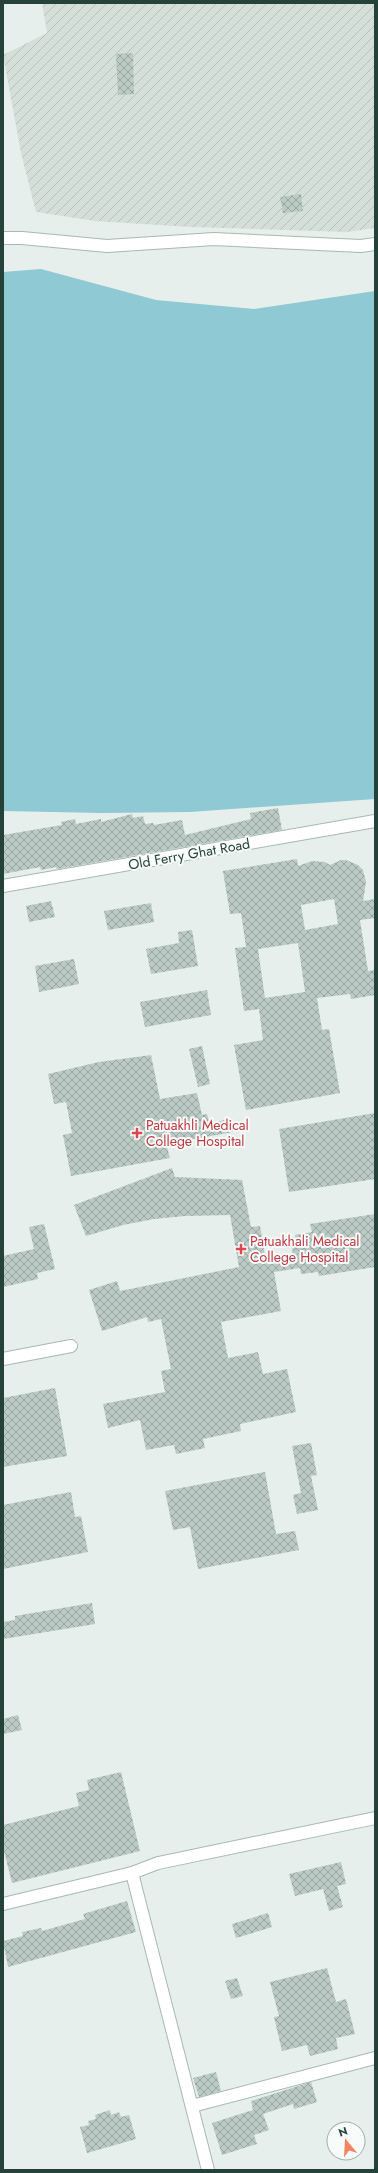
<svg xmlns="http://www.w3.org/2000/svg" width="378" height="2173" font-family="Jost,sans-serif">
	<defs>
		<pattern id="industrial-furrows" width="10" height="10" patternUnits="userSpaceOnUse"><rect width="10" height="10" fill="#d4dfda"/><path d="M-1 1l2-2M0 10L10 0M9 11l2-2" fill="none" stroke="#b6c1bc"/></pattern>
		<pattern id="building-cross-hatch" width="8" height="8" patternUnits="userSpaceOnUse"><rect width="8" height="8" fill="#bbcac4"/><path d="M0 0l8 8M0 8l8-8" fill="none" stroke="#98a6a0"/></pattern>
	</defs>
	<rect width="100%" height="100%" fill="#e6efeb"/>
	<path fill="url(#industrial-furrows)" d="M42,3h333v225l-28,4 -156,-5 -96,-6 -59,-9 -15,-59 -18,-98 44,-22z"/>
	<path fill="#8ec9d4" d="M41,269l115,31 98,9 121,-18v508l-185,13 -88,1 -99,-2v-539z"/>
	<g fill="url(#building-cross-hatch)" fill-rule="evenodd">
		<path d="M133,53l1,41 -16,1 -2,-41z"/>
		<path d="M301,194l2,17 -20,2 -3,-16z"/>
		<path d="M278,808l4,22 -225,39 -1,-2 -15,3 -1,-3 -37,7v-39l59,-10 -1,-3 14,-3 1,5 25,-5v3l31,-8 1,4 10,-2 2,8 8,-1 1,2 28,-5 3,15 66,-16 -1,-6z"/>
		<path d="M297,859l1,7 14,-5 13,1 5,3 11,-5h5l12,5 5,5 3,12 -3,19 12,-2v19l-15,2 8,51 7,-1v25l-24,4 -1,-5 -33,4 5,32 7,-1 11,64 -94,17 -12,-65 29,-5 -4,-31 -15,2 -9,-63 11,-1 -5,-34 -11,1 -7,-43zM334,899l4,25 -33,6 -4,-25zM298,943l7,49 -40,6 -7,-49z"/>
		<path d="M51,901l4,16 -26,5 -3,-16z"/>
		<path d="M151,903l3,19 -46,8 -4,-19z"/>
		<path d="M192,930l6,36 -47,8 -5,-25 33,-6 -1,-11z"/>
		<path d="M74,959l5,25 -40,8 -4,-26z"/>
		<path d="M207,990l4,25 -66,12 -5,-25z"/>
		<path d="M202,1046l8,38 -12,3 -9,-38z"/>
		<path d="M151,1055l9,44 37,-6 5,22 5,-1 2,9 21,-4 3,13 -67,12 4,14 -99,18 -8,-41 9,-2 -6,-31 -12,2 -6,-30 51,-12z"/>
		<path d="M375,1113v66l-86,13 -10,-63z"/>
		<path d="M172,1168l3,9 67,3 9,47 9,-1 6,36 27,-5 -1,-10 5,-1 -2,-11 17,-3 -2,-8 65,-10v53l-56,9 -1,-4 -17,2 -1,-6 -26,4 7,39 -60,11 7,36 30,-6 5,22 24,-5 9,43 -56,12 1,7 -38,8 2,9 -29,6 -2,-9 -28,5 -6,-30 -32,8 -5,-24 62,-12 -4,-21 10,-2 -10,-50 -13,3 -1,-5 -45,14 -13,-41 28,-9 3,10 119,-24 -9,-52 -45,1 -31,3 -31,6 -37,11 -12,-31z"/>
		<path d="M44,1224l11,45 -18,4 1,6 -35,8v-31l31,-7 -5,-22z"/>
		<path d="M55,1388l12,68 -64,11v-69z"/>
		<path d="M311,1443l6,32 -6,1 7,34 -21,4 -4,-19 8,-2 -9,-47z"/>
		<path d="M265,1472l11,62 19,-3 4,19 -101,19 -8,-42 -17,3 -8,-39z"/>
		<path d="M71,1492l4,25 6,-1 7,36 -85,17v-64z"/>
		<path d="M92,1603l3,21 -92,15v-17l12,-2v-4z"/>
		<path d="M18,1715l4,15 -19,4v-15z"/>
		<path d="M121,1772l19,79 -128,32 -9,-36v-22l76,-19 -3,-13 13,-3 -2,-10z"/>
		<path d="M341,1862l5,22 -9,2 6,21 -14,4 -6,-22 -28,7 -6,-22z"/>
		<path d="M127,1901l9,31 -128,35 -5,-26 20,-5 -1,-4 19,-4 1,3 43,-12 -2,-5z"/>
		<path d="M268,1913l4,14 -36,11 -4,-14z"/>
		<path d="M327,1968l9,34 10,-3 9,35 -19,4 2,11 -28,7 -3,-11 -25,6 -8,-34 5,-1 -9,-34z"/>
		<path d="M237,1978l6,18 -12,3 -6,-18z"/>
		<path d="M216,2072l5,19 -22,6 -6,-19z"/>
		<path d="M311,2082l6,20 -23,7 -1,-5 -30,10 6,16 -15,5 3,9 -35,11 -10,-32 41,-13 -2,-9z"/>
		<path d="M110,2110l1,5 8,-3 2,5 8,-2 7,24 -49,14 -7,-26 9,-2 -1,-4 8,-2 -1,-4z"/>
	</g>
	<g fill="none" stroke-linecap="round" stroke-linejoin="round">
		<g stroke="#a8b8b2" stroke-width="14">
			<g id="minor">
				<path d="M3,238h19l85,8 107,-7 147,7 14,-2"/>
				<path d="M3,886l372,-65"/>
				<path d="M3,1359l68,-13"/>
				<path d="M132,1873l76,297"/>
				<path d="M3,1904l129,-31 26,-10 217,-45"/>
				<path d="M192,2106l183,-48"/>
			</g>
		</g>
		<use href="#minor" stroke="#fff" stroke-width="12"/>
	</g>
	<g fill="#e0444e" stroke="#f7fbf9" stroke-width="1.5">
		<path d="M135 1127h4v4h4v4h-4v4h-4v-4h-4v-4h4z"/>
		<path d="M239 1243h4v4h4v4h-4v4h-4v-4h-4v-4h4z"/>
	</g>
	<g text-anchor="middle" stroke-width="4" stroke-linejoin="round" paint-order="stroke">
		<g font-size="14" fill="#24423a" stroke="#f7fbf9">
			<text transform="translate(189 854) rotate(-10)" y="5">Old Ferry Ghat Road</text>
		</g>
		<g font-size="14" fill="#be3a42" stroke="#f7fbf9" text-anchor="start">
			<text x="146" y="1130">Patuakhli Medical<tspan x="146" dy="16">College Hospital</tspan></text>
			<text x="250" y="1246">Patuakhali Medical<tspan x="250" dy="16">College Hospital</tspan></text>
		</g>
	</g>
	<rect width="378" height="2173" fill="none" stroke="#24423a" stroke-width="8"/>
	<g transform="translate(346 2141) rotate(342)"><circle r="19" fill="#f7fbf9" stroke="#a3b1ad"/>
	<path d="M0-3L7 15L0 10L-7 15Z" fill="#f4845f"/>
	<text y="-6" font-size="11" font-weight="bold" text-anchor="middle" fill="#24423a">N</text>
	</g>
</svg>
